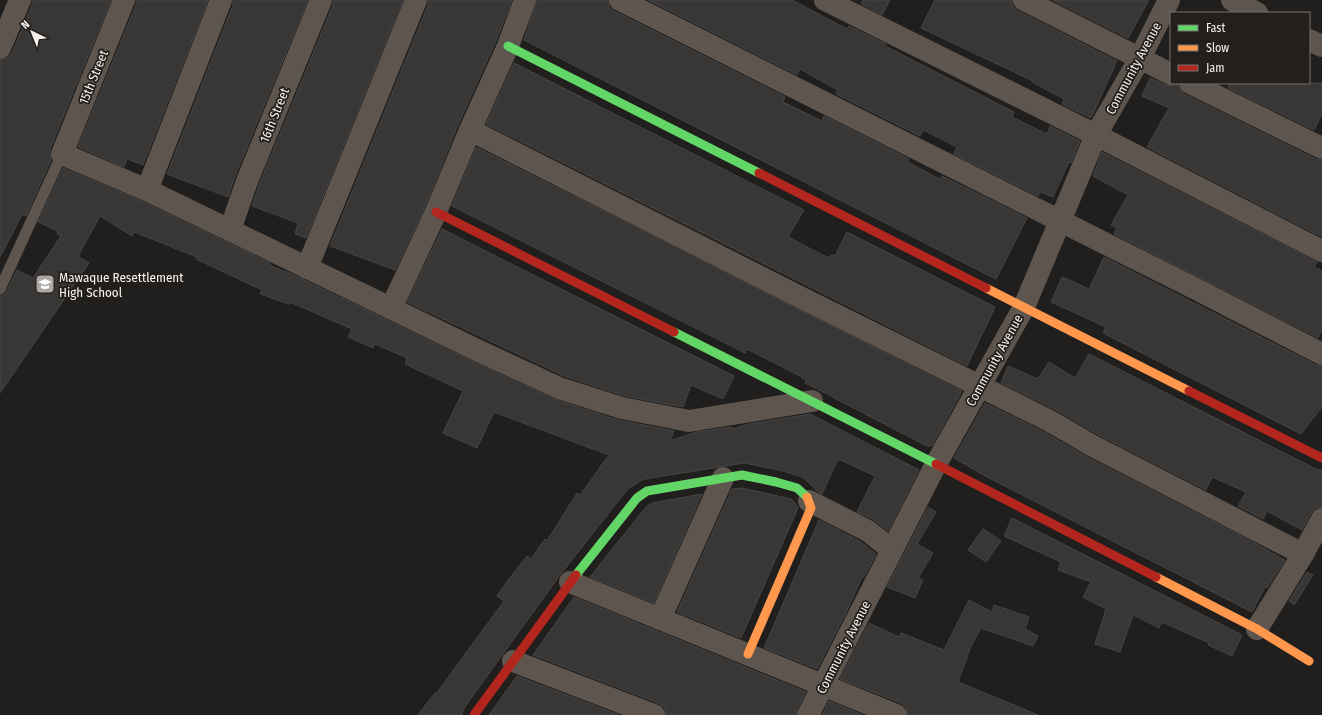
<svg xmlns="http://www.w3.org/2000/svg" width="1322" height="715" font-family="'Fira Sans Condensed',sans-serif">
	<rect width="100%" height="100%" fill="#211f1d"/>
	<g fill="#393736" stroke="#474544">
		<path d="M32,0h79l-61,149v6l1,5 -25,56 -4,-1 -22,42v-197l7,-2 5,-5 20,-48z"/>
		<path d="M136,0h72l-65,165 -16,-6 -3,8 -46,-20 58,-142z"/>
		<path d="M233,0h75l-73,176 -7,21 -61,-23 66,-169z"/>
		<path d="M333,0h70l-97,238 -11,-4 3,-11 -46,-17 7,-21 74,-180z"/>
		<path d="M428,0h84l-16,41 -38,84 -33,82 -30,63 -65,-24 98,-241z"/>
		<path d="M537,0h71l1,7 5,4 171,86 -2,5 39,19 2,-5 85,43 -2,3 33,17 2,-3 85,42 -31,61 -472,-239z"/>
		<path d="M648,0h144l55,29 2,-3 37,18 -1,2 129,66 -2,5 35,17 3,-8 30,15 -9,22 -2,-1 -16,35 -13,-5 -2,4 -84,-42 3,-7 -34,-17 -3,6 -84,-42 2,-4 -38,-21 -3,6z"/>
		<path d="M863,0h27l-8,15 -21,-11z"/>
		<path d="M935,0h77l1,7 5,4 99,50 -26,57 -29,-14 2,-5 -32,-17 1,-1 -112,-53z"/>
		<path d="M1052,0h97l-21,38z"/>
		<path d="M514,63l290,147 -16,27 21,11 20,10 2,-3 4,1 12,-24 148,75 -28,59 -481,-242z"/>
		<path d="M1150,78l16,7 6,1 6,-2 2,6 4,4 132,65 6,1v77l-175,-90 22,-39 -27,-12z"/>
		<path d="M1230,83h92v31l-8,16 -86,-42z"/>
		<path d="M476,147l486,244 -30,55 -2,-1 -1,2 -93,-48h1l-32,-16 1,-3 -4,-2v-1l-55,-28 -2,4 -293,-147z"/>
		<path d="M1102,152l215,110 -3,5 8,4v59l-4,8 -204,-104 3,-6 -6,-3 17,-30 -35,-19z"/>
		<path d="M63,168l79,33 128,62 -1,2 23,9 184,89 78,36 64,21 56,11 -4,10 26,-9 36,-5 1,2 16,-5 61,-10 109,56 -31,61 -14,-11 -17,-8 18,-36 -37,-17 -16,35 -4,-2 -13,-13 -5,-3 -21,-6 -35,-7 -99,16 -5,2 -13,9 -67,85 -96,133 -2,7h-44l17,-22 1,1 68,-93 -7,-5 12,-17 18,-23 4,3 14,-20 2,2 30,-48 3,2 29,-40 -115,-43 -17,36 -34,-15 20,-42 -58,-27 2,-6 -32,-14 -2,4 -25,-11 4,-8 -62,-27 -1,2 -29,-10 2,-4 -66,-31 1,-2 -63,-25 -2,4 -32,-20 -22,40 11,7 -89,130v-97l4,-1 2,-3 11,-22 16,8 28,-42 -4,-2 1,-3 -20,-9z"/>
		<path d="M442,229l292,147 -11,23 -32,-14 -8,22 -58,-11 -61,-20 -157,-74z"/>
		<path d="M1104,257l212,108 6,1v41l-21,27 -198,-101 3,-6 -55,-25 11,-25 27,12z"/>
		<path d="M1089,354l227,115 6,1v37l-6,1 -5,5 -9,17 -35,-19 -4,8 -25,-13 8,-14 -34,-15 -6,13 -107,-55 -43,-25 -55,-27 7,-17 30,13 11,-17 26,16z"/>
		<path d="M985,403l59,29 43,25 164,84 34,19 -18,28 -2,-1 -13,25 -265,-135 -33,-19z"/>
		<path d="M742,488l49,11 5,5 2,4 -57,130 -64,-26 55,-123z"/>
		<path d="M702,494l-48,109 -64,-26 56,-70 6,-4z"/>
		<path d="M928,507l8,5 -19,32 16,9 -15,25 5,2 -8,18 -28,-11z"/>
		<path d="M1012,518l230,117 -10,21 -24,-11 1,-2 -47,-21 -3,6 -26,-13 -13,37 -25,-8 11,-35 -23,-12 8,-15 -33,-12 3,-8 -57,-26z"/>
		<path d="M819,520l42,22 15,12 -12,23h-2l-16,36 -29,56 -53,-21z"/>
		<path d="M983,529l18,12 -15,21 -18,-12z"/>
		<path d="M1307,572l6,3 -19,30 -5,-4z"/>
		<path d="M574,597l232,95 -9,17 -1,6h-130l-2,-8 -6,-4 -125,-48z"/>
		<path d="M969,600l23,12 2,-7 35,12 -4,12 13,7 -5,10 -52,-18 -10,18 -13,36 80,33h-130l-2,-7 -5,-5 -61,-24 29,-56 30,14 2,-4 43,17z"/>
		<path d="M517,676l102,39h-130z"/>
		<path d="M829,701l34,14h-41z"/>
	</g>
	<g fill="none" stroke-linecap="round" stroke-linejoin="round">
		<path stroke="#5d554e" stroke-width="11" d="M0,289l62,-135"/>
		<g stroke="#5d554e" stroke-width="22">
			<path d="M124,0l-62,154 85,36 334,162 78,36 63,20 67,13 123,-20"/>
			<path d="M620,0l574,288 128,66"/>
			<path d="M825,0l271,135 226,116"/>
			<path d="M1024,0l147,74"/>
			<path d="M1232,0l25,13"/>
			<path d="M1309,40l13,6"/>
			<path d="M0,48l20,-48"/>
			<path d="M1190,83l132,65"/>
			<path d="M470,130l330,167 250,124 43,25 210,108"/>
			<path d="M147,190l74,-190"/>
			<path d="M230,230l17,-49 74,-181"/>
			<path d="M307,268l109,-268"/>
			<path d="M391,308l45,-96 34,-82 38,-84 17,-46"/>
			<path d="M809,501l59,30 24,19"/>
			<path d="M570,582l326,133"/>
			<path d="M660,619l63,-141"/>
			<path d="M1257,629l46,-75 19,-35"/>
			<path d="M513,661l141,54"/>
			<path d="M808,715l128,-251 88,-157 72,-172 44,-77 29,-58"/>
		</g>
		<g stroke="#63d668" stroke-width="9">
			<path d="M508,46l251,127"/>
			<path d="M674,332l262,132"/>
			<path d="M576,575l61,-77 10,-7 95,-16 34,7 21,6 10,9"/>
		</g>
		<g stroke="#ff974d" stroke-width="9">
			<path d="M986,288l203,103"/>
			<path d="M1156,577l101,52 52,32"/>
			<path d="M748,654l63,-146 -4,-11"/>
		</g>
		<g stroke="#b3261e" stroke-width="9">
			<path d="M759,173l227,115"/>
			<path d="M436,212l238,120"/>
			<path d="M1189,391l133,67"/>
			<path d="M936,464l220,113"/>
			<path d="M474,715l102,-140"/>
		</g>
	</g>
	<defs>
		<g id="school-square" transform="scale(1)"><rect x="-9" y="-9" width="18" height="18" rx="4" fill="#aba8a6" stroke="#231f1b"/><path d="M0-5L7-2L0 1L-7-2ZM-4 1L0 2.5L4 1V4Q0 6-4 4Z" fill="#fff"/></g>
	</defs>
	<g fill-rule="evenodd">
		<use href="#school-square" x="45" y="284"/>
	</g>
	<g text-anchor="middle" stroke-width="3.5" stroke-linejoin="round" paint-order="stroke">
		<g font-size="13" fill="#f5f2f0" stroke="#231f1b">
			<text transform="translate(1133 68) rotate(-62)" y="5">Community Avenue</text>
			<text transform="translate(93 77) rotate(-68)" y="5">15th Street</text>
			<text transform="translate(274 115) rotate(-68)" y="5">16th Street</text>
			<text transform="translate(994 360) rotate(-61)" y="5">Community Avenue</text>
			<text transform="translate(843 647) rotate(-63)" y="5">Community Avenue</text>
		</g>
		<g font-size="13" fill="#f5f2f0" stroke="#231f1b" text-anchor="start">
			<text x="59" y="282">Mawaque Resettlement<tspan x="59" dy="15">High School</tspan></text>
		</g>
	</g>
	<rect x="1170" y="12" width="140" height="72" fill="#231f1b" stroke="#777370"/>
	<rect x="1178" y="25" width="20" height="6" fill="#63d668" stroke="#777370"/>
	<text x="1206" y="32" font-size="12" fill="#f5f2f0">Fast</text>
	<rect x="1178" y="45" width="20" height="6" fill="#ff974d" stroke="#777370"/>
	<text x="1206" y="52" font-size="12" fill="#f5f2f0">Slow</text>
	<rect x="1178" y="65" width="20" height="6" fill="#b3261e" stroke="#777370"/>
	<text x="1206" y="72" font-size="12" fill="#f5f2f0">Jam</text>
	<g transform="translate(32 32) rotate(317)" stroke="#231f1b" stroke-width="3" paint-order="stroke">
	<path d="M0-3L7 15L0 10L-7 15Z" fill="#f5f2f0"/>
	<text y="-6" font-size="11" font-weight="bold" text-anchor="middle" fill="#f5f2f0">N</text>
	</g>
</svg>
